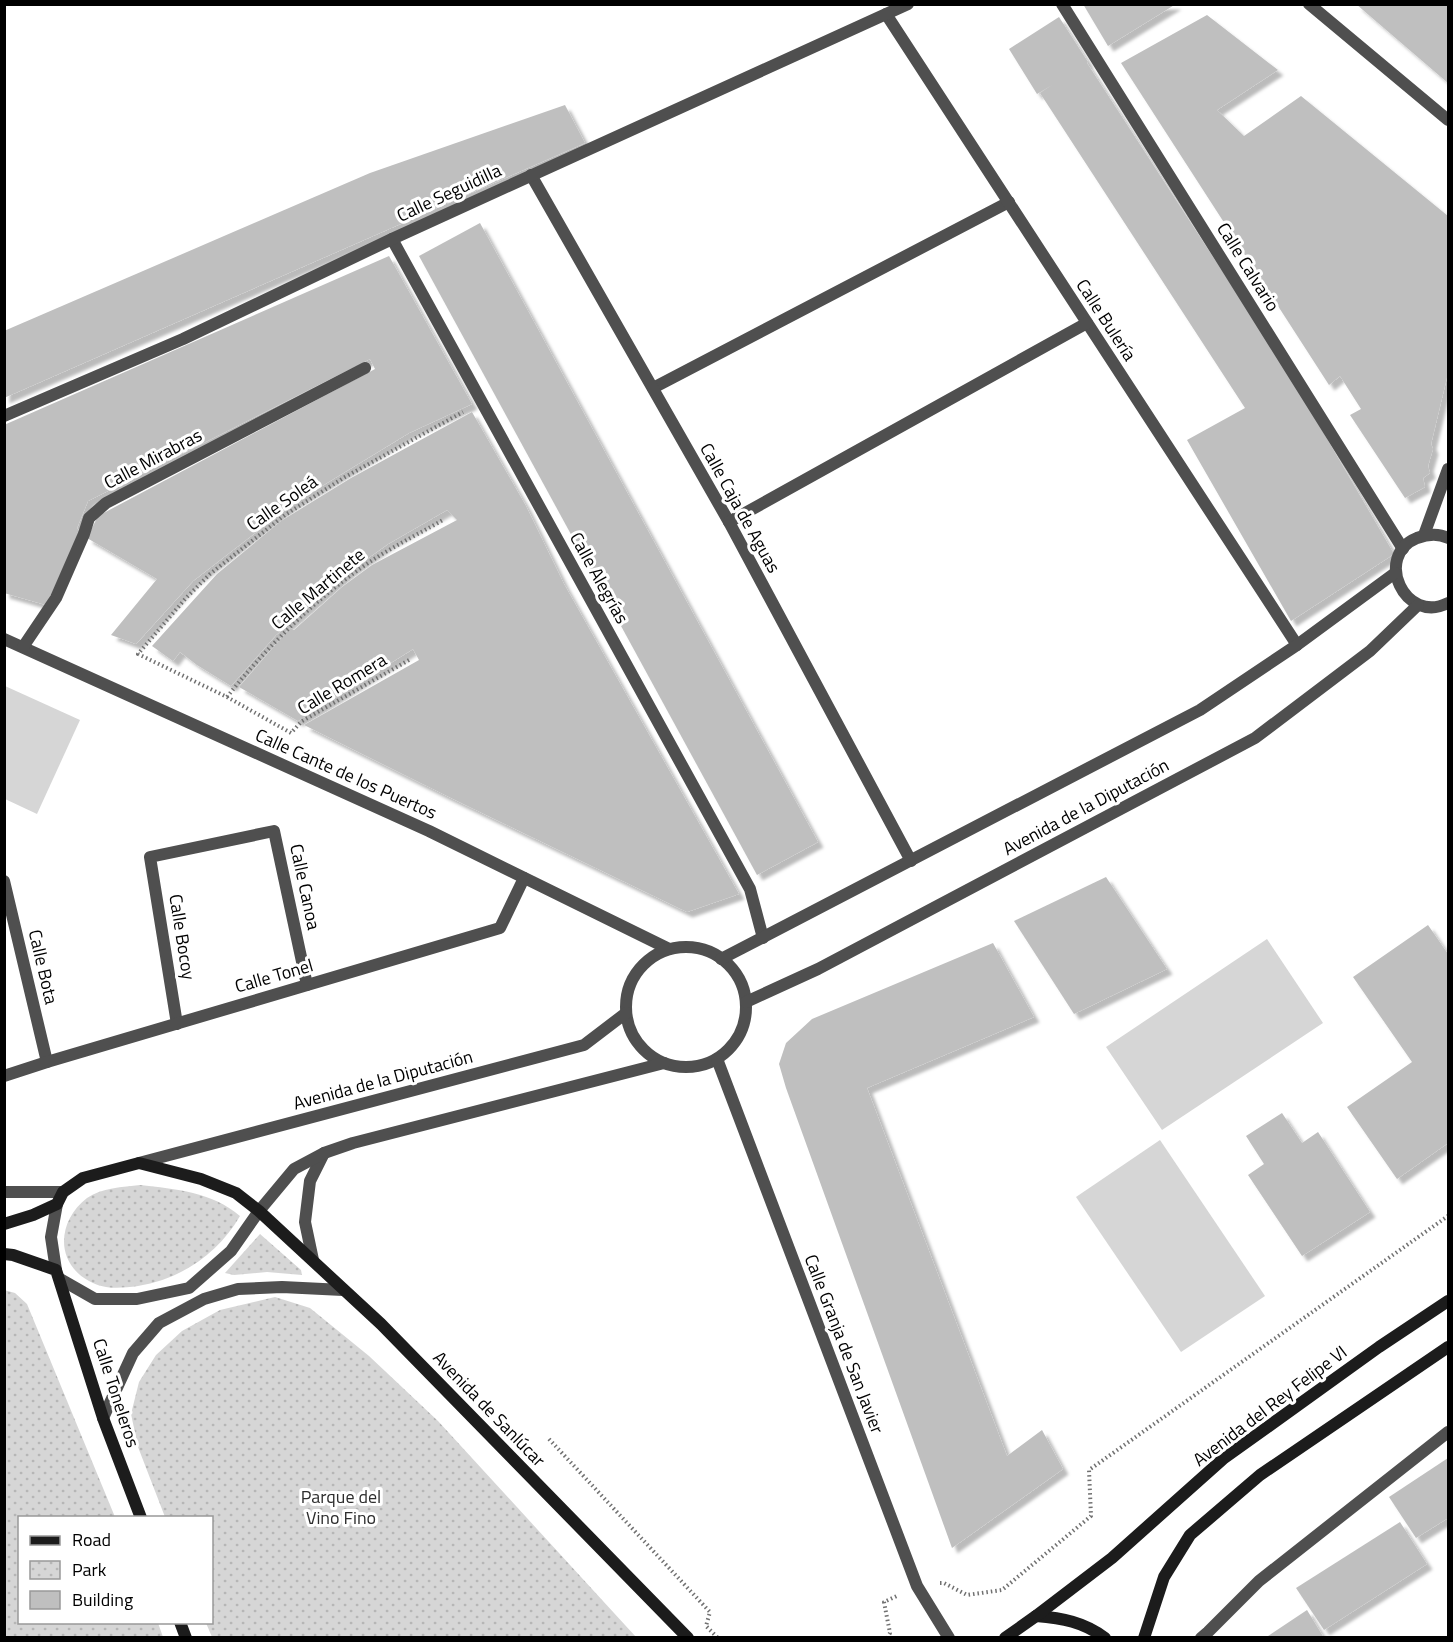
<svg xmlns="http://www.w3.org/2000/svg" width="1453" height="1642" font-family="'Titillium Web',sans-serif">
	<defs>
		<pattern id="park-dots" width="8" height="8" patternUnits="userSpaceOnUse" patternTransform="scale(1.5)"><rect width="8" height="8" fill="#d6d6d6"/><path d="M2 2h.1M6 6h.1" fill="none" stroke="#b6b6b6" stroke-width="1.8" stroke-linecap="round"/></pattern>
		<filter id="shadow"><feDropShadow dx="5.5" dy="5.5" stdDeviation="1.5" flood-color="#0004"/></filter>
	</defs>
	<rect width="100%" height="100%" fill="#fff"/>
	<g fill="url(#park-dots)">
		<path d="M140,1185c36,4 72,7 100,31 -22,38 -59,63 -102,70 -18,2 -33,4 -49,-5 -35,-19 -31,-61 -2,-83 14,-10 36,-11 53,-13z"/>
		<path d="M260,1234l41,36 1,5 -35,-3 -33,3 -9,-2z"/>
		<path d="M4,1290l11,3 12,11 88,213 -95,1v104l138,1 5,14h-158z"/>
		<path d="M275,1297l35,11 59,48 69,65 198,216h-424l-6,-14 6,-1v-104l-47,-1 -27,-70 -7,-33 8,-32 17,-27 26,-24 38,-21z"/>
	</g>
	<g fill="#d6d6d6">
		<path d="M5,686l75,34 -43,94 -32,-15z"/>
		<path d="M1267,939l56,84 -161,107 -56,-83z"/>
		<path d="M1160,1140l105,156 -84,56 -105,-155z"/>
	</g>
	<g fill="#bfbfbf" filter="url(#shadow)">
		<path d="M1083,4h93l-68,42z"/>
		<path d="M1356,4h92v79z"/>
		<path d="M1207,15l71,55 -61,40 27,26 57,-40 147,120v157l-17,71 2,5 -5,17 2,7 -7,5 2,9 -20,11 -55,-83 11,-6 -21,-33 -11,9 -208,-322z"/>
		<path d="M1059,17l29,45 -1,1 204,314 103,177 -103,67 -104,-181 58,-32 -205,-315 12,-8 -15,9 -28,-45z"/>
		<path d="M565,105l20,38 -581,255v-67l366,-158z"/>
		<path d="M480,223l338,619 -61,33 -338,-619z"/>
		<path d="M389,256l83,148 -63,29 -115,70 -101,78 -57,63 -25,-9 46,-56 -70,-41 11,-22 277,-147 -5,-10 -282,142 -11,27 3,4 -34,73 -42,-12v-168z"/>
		<path d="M472,412l54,94 38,78 175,310 -52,18 -240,-116 -143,-71 115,-65 -6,-11 -115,72 -59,-34 51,-59 4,2 48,-43 30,-22 85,-45 -10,-10 -59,34 -38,27 -74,64 -45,51 -34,-21 -17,-13 -7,9 -21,-15 65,-72 64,-53 70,-43z"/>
		<path d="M1106,877l61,92 -93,45 -60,-93z"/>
		<path d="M1428,925l20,29v189l-51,36 -50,-72 65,-45 -59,-85z"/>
		<path d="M993,943l41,74 -167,71 140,368 35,-26 21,39 -111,79 -166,-460 -7,-24 7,-21 26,-24z"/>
		<path d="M1282,1113l20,30 16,-11 52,80 -68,44 -54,-81 16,-11 -18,-28z"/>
		<path d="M1448,1458v60l-32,20 -27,-41z"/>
		<path d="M1400,1522l27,42 -103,66 -28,-42z"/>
		<path d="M1307,1610l17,28h-59z"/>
	</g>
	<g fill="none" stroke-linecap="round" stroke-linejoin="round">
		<g stroke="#717171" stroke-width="4" stroke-dasharray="1.5 3" stroke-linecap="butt">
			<path d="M409,660l-107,61 -11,12 -64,-36 -89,-43 48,-56 24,-24 75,-59 60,-38 118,-65"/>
			<path d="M227,697c40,-51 96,-106 152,-141 21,-13 43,-24 64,-36"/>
			<path d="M549,1439l161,173 -4,14 12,12"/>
			<path d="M940,1583h4l23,12 35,-5 89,-74 -2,-46 359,-254"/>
			<path d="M887,1638l3,-5 -6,-31 15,-7"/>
		</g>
		<path stroke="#4f4f4f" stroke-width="12" d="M653,388l356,-186"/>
		<g stroke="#4f4f4f" stroke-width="12">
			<path d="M1062,4l341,545"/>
			<path d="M1309,4l139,116"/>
			<path d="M886,14l411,631"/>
			<path d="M531,175l198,347 182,339"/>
			<path d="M392,239l358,650 13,49"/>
			<path d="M4,416l179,-77 209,-100 516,-235"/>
			<path d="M729,522l358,-199"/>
			<path d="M1424,535l24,-66"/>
			<path d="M1448,538c-10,-5 -20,-4 -31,0 -44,18 -12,87 31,65"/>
			<path d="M4,639l425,192 240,118"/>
			<path d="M23,647l33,-49 28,-64 5,-16 17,-15 259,-135"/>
			<path d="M4,881l43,181"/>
			<circle cx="686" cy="1007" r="60"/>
			<path d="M721,959l479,-249 97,-65 98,-72"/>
			<path d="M746,1002l72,-33 437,-231 115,-87 48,-46"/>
			<path d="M177,1024l-27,-167 124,-26 33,154"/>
			<path d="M717,1059l200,527 32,52"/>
			<path d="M4,1076l43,-14 453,-134 24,-50"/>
			<path d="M139,1163l445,-118 42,-32"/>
			<path d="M4,1192h59"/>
			<path d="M313,1260l-8,-38 5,-41 14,-28"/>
			<path d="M56,1270l-5,-33 6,-33"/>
			<path d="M60,1279l35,20h42l52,-11 42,-37 28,-40 35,-42 30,-16 29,-10 311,-80"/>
			<path d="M103,1418l30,-65 26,-30 45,-24 34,-10 44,-2 61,3"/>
			<path d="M1201,1638l7,-6 51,-51 189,-149"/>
		</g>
		<g stroke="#1c1c1c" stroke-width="12">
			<path d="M4,1224l29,-9 24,-11 6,-12 20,-14 56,-15 62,16 35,14 23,18 122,113 307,314"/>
			<path d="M4,1254l9,1 43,15 47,148 38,100"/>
			<path d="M1036,1616c26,2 48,6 69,22"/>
			<path d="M180,1622l6,16"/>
			<path d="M1005,1638l31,-22 76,-58 111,-99 156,-112 69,-46"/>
			<path d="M1144,1638l20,-61 26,-42 70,-60 188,-128"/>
		</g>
	</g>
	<g text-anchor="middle" stroke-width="6" stroke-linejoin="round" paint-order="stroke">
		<g font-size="18" fill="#000" stroke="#fff">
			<text transform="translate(449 193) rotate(-25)" y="6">Calle Seguidilla</text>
			<text transform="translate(1248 267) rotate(58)" y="6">Calle Calvario</text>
			<text transform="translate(1106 320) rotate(57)" y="6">Calle Bulería</text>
			<text transform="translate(153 459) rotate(-28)" y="6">Calle Mirabras</text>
			<text transform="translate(282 503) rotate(-35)" y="6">Calle Soleá</text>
			<text transform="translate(740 508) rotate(61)" y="6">Calle Caja de Aguas</text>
			<text transform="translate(599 578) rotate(61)" y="6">Calle Alegrías</text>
			<text transform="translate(318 589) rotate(-40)" y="6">Calle Martinete</text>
			<text transform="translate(342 684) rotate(-31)" y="6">Calle Romera</text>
			<text transform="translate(346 774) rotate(24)" y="6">Calle Cante de los Puertos</text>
			<text transform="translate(1086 807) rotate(-28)" y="6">Avenida de la Diputación</text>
			<text transform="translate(305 887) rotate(78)" y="6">Calle Canoa</text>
			<text transform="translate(182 937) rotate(81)" y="6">Calle Bocoy</text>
			<text transform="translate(43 967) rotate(77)" y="6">Calle Bota</text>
			<text transform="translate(274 976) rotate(-16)" y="6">Calle Tonel</text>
			<text transform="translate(383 1080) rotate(-15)" y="6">Avenida de la Diputación</text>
			<text transform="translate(844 1344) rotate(69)" y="6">Calle Granja de San Javier</text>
			<text transform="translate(116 1393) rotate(72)" y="6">Calle Toneleros</text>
			<text transform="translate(1270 1406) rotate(-37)" y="6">Avenida del Rey Felipe VI</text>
			<text transform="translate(489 1409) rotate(46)" y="6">Avenida de Sanlúcar</text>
		</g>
		<g font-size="18" fill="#2d2d2d" stroke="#fff">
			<text x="341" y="1503">Parque del<tspan x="341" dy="21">Vino Fino</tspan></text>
		</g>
	</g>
	<rect width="1453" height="1642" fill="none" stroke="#000000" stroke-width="12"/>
	<rect x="18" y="1516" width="195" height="108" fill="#ffffff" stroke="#999999" stroke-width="1.5"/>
	<rect x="30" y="1536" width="30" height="9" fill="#1c1c1c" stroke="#999999" stroke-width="1.5"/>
	<text x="72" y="1546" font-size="18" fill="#000000">Road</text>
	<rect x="30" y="1561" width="30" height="18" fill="url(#park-dots)" stroke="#999999" stroke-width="1.5"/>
	<text x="72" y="1576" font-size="18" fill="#000000">Park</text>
	<rect x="30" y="1591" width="30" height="18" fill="#bfbfbf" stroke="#999999" stroke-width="1.5"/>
	<text x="72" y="1606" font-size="18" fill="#000000">Building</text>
</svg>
